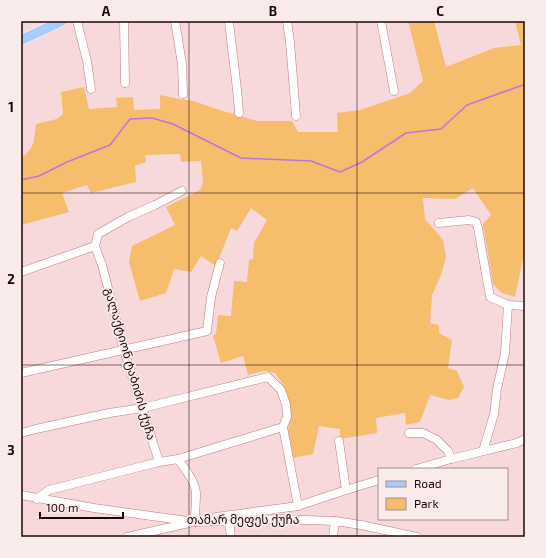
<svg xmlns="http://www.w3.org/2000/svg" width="546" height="558" font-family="'Exo 2','Noto Sans Georgian',sans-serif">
	<rect width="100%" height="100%" fill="#f7d9db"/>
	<path fill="#f5bd6c" d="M408,21h26l12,46 48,-19 27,-3 -6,-24h10v228l-10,48 -13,-4 -9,-9 -10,-60 8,-9 -18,-27 -18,11 -32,-1 2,21 18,21 3,17 -5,18 -9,20 -2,28 9,2v8l13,7 -4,28 9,3 7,16 -6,11 -9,2 -19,-5 -10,27 -14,3 -1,-12 -29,5 1,15 -37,6v-10l-21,-3 -6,28 -21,4 -5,-24 4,-16 -2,-16 -6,-18 -8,-11 -11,-2 -16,4 -5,-19 -22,7 -8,-27 3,-2 2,-19 13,1 3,-35 13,1 2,-22 4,-1 1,-16 13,-23 -16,-12 -14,23 -6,-3 -15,38 -15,-10 -10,16 -17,-3 -8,24 -26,8 -11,-39 3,-16 43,-21 -9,-18 34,-17 3,-7 -2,-22 -20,1 -1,-8 -35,1 1,7 -11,4 1,16 -45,11 -4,-8 -25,8 7,19 -48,13v-68c14,-7 13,-19 15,-33l21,-5 6,-5 -2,-22 23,-5 5,22 28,-2 -1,-9 17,-1 1,13 26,-1v-14l19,4 15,2 22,8 41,12h35l6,11h40l-1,-19 23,-3 50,-17 13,-12z"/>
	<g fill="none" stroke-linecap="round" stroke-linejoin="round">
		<path stroke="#bb77d9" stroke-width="1.5" d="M21,180l18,-4 28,-14 43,-17 20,-26 22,-1 21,6 68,34 70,3 29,11 22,-10 44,-29 35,-4 26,-24 56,-20 2,1"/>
		<g stroke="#be7c81" stroke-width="9">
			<g id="minor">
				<path d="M77,21l10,40 4,28"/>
				<path d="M124,21l1,62"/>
				<path d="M175,21l7,43 1,30"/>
				<path d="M229,21c3,31 8,61 10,92"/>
				<path d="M287,21l3,21 6,74"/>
				<path d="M381,21l13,70"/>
				<path d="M439,223l30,-3 7,2 2,6 12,69 18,8 17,1"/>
				<path d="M21,272l74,-26"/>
				<path d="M21,373l186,-42 4,-34 9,-34"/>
				<path d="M21,433l15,-4 73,-16 34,-5 125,-31 13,13 5,14 1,13 -4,10 15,79"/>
				<path d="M409,433h14l14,7 11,11 3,8"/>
				<path d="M339,441l7,49"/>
				<path d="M483,451l11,-37 3,-25 8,-36 3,-48"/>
				<path d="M178,459c7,10 17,22 18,34 0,10 -1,20 -1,29"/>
				<path d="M159,462l19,-3 105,-32"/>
				<path d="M416,469l35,-10 66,-16 8,-4"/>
				<path d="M21,495l73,13 101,14 83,-3 57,2 26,4 56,12"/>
				<path d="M37,499l12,-9 110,-28 -35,-112 -22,-85 -7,-19 3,-12 30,-17 27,-12 27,-14"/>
				<path d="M216,517l82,-11 48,-16 33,-10"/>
				<path d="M229,521l2,16"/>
				<path d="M127,537l62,-14"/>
				<path d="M333,537l2,-16"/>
			</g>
		</g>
		<g stroke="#fff" stroke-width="11">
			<path id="major" d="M21,40l41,-19"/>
		</g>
		<use href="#minor" stroke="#fff" stroke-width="8"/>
		<use href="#major" stroke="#a7cdfd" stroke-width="10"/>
	</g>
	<path fill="none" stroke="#1c0608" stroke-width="1" stroke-opacity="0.55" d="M189,21v516M357,21v516M21,193h504M21,365h504"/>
	<g text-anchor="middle" stroke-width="3.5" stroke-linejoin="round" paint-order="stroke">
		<g font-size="12" fill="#1c0608" stroke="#faebeb">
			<text transform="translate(130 364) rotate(74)" y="4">გალაქტიონ ტაბიძის ქუჩა</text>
			<text x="243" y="524">თამარ მეფეს ქუჩა</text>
		</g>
	</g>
	<rect width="546" height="558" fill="none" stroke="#faebeb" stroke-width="44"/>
	<rect x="378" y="468" width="130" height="52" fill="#faebeb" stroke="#a18f90"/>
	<rect x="386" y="481" width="20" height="6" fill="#a7cdfd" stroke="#a18f90"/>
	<text x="414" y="488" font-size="12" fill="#1c0608">Road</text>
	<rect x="386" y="498" width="20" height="12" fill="#f5bd6c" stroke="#a18f90"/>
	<text x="414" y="508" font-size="12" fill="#1c0608">Park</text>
	<path d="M40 512v6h83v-6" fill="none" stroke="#1c0608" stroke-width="2"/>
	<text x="46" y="512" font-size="12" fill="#1c0608" stroke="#faebeb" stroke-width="3" paint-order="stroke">100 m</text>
	<rect x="22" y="22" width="502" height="514" fill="none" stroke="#1c0608" stroke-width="1.5"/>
	<g font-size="13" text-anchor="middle" font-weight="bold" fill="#1c0608">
		<text x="106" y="16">A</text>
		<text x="273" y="16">B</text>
		<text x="440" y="16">C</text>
		<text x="11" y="112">1</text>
		<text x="11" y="284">2</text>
		<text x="11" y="455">3</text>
	</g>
</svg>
